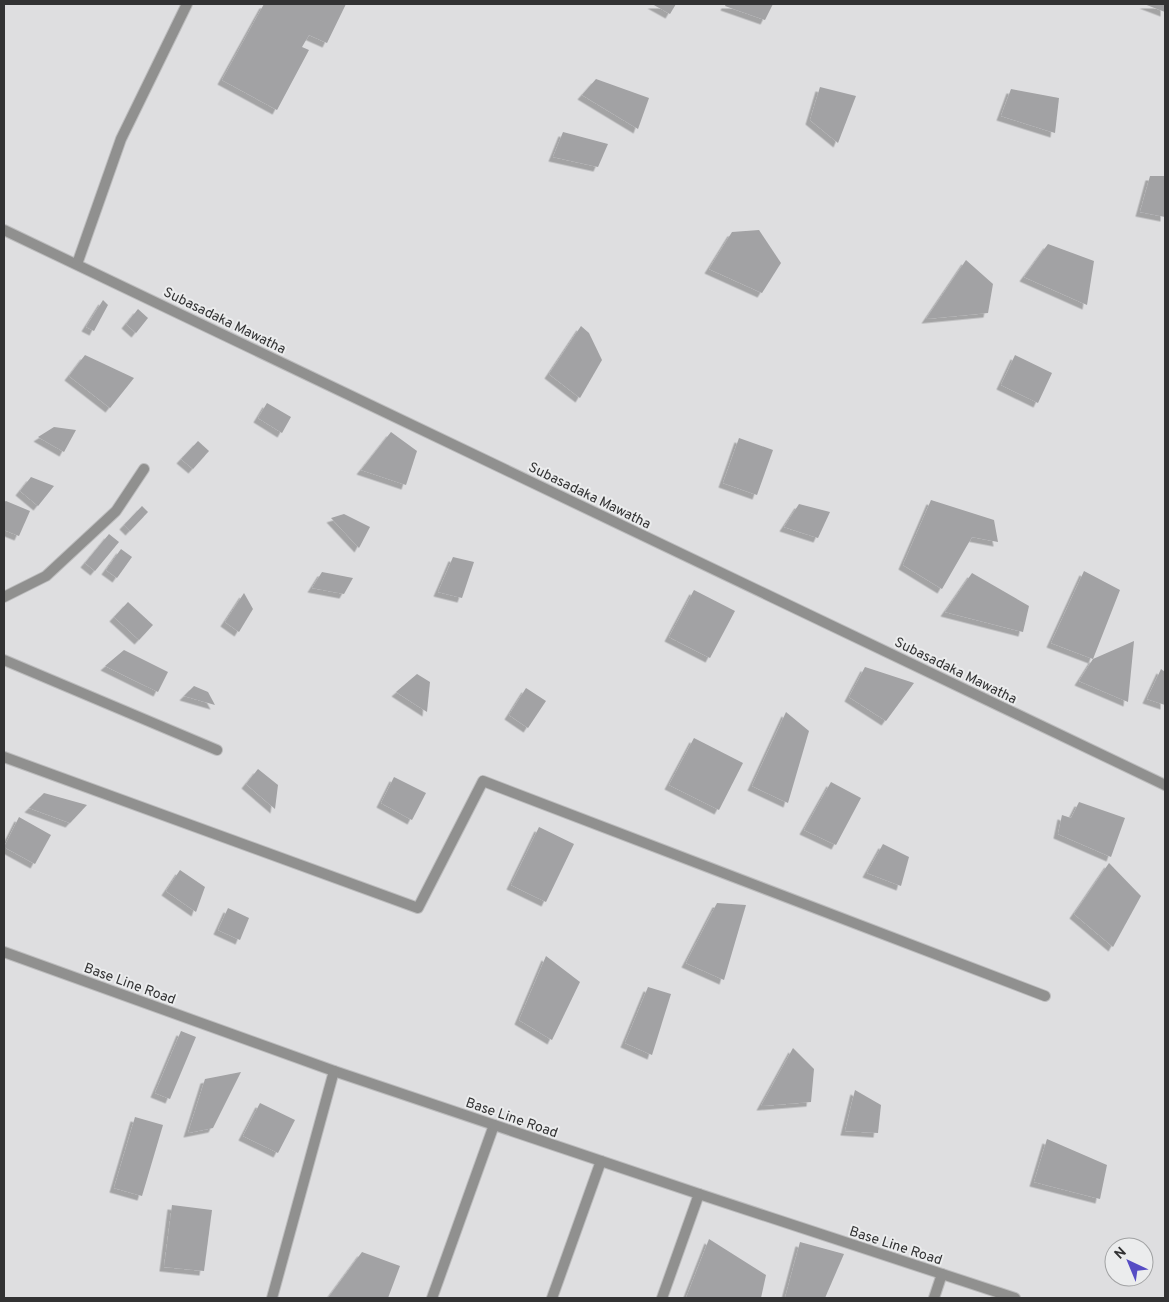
<svg xmlns="http://www.w3.org/2000/svg" width="1169" height="1302" font-family="Overpass,sans-serif">
	<defs>
		<filter id="shadow"><feDropShadow dx="-4.5" dy="4.5" stdDeviation="0" flood-color="#0004"/></filter>
	</defs>
	<rect width="100%" height="100%" fill="#dedee0"/>
	<g fill="#a2a2a4" filter="url(#shadow)">
		<path d="M264,4h82l-19,39 -18,-8 -7,12 7,3 -32,60 -55,-30z"/>
		<path d="M652,4h24l-6,10z"/>
		<path d="M726,4h47l-8,16 -40,-14z"/>
		<path d="M1144,4h21v8z"/>
		<path d="M596,79l53,19 -11,31 -56,-34z"/>
		<path d="M820,87l36,9 -18,47 -28,-23z"/>
		<path d="M1011,89l48,9 -4,35 -54,-17z"/>
		<path d="M563,132l45,12 -10,23 -45,-10z"/>
		<path d="M1150,176h15v41l-25,-5z"/>
		<path d="M759,230l22,33 -19,30 -53,-24 23,-37z"/>
		<path d="M1048,244l46,17 -7,44 -63,-28z"/>
		<path d="M966,260l27,24 -5,29 -62,6z"/>
		<path d="M103,300l5,5 -14,26 -8,-4z"/>
		<path d="M138,309l10,9 -12,15 -10,-9z"/>
		<path d="M581,326l8,7 13,27 -22,38 -31,-24z"/>
		<path d="M85,355l49,23 -24,30 -41,-32z"/>
		<path d="M1015,355l37,18 -14,30 -37,-18z"/>
		<path d="M267,403l24,14 -9,16 -24,-15z"/>
		<path d="M54,427l22,3 -12,22 -26,-15z"/>
		<path d="M391,432l26,19 -11,34 -45,-15z"/>
		<path d="M739,438l34,12 -16,45 -34,-12z"/>
		<path d="M198,441l11,10 -16,18 -12,-10z"/>
		<path d="M31,477l23,9 -16,20 -18,-15z"/>
		<path d="M931,500l63,20 4,22 -26,-5 -30,52 -39,-24z"/>
		<path d="M6,501l24,10 -11,25 -15,-6v-28z"/>
		<path d="M799,504l31,8 -12,26 -34,-11z"/>
		<path d="M142,506l6,6 -18,19 -6,-6z"/>
		<path d="M344,514l26,13 -11,21 -28,-30z"/>
		<path d="M109,534l10,8 -24,29 -10,-8z"/>
		<path d="M121,549l11,8 -15,21 -11,-8z"/>
		<path d="M453,557l21,5 -12,36 -24,-6z"/>
		<path d="M1084,571l36,19 -27,69 41,-18 -6,61 -49,-21 14,-22 -42,-16z"/>
		<path d="M322,572l31,6 -9,16 -32,-6z"/>
		<path d="M972,573l57,33 -6,26 -78,-20z"/>
		<path d="M694,590l41,21 -25,47 -41,-21z"/>
		<path d="M244,593l9,16 -14,23 -14,-10z"/>
		<path d="M128,602l25,23 -14,15 -25,-23z"/>
		<path d="M124,650l44,22 -10,20 -53,-26z"/>
		<path d="M865,667l49,16 -28,38 -37,-24z"/>
		<path d="M1161,669l4,3v33l-18,-6z"/>
		<path d="M417,674l13,8 -3,30 -31,-20z"/>
		<path d="M194,686l14,6 7,13 -31,-9z"/>
		<path d="M526,688l20,13 -18,27 -19,-13z"/>
		<path d="M786,712l23,19 -21,72 -36,-17z"/>
		<path d="M694,738l49,25 -24,47 -50,-25z"/>
		<path d="M258,769l20,16 -3,24 -29,-25z"/>
		<path d="M394,777l32,16 -14,27 -31,-17z"/>
		<path d="M831,782l30,16 -25,47 -32,-15z"/>
		<path d="M44,793l43,12 -17,18 -41,-15z"/>
		<path d="M1079,802l46,16 -14,39 -53,-23 4,-19 9,3z"/>
		<path d="M19,817l32,18 -16,29 -31,-17z"/>
		<path d="M539,827l35,17 -28,58 -35,-17z"/>
		<path d="M883,844l26,13 -8,29 -34,-13z"/>
		<path d="M1109,863l32,33 -28,51 -39,-33z"/>
		<path d="M180,870l25,17 -9,25 -30,-21z"/>
		<path d="M717,903l29,2 -22,75 -38,-17z"/>
		<path d="M228,908l21,10 -9,22 -22,-10z"/>
		<path d="M546,956l34,26 -28,58 -33,-20z"/>
		<path d="M648,987l23,7 -19,61 -27,-12z"/>
		<path d="M181,1031l15,6 -26,62 -15,-6z"/>
		<path d="M793,1048l21,21 -3,33 -50,4z"/>
		<path d="M241,1072l-28,56 -25,5 17,-54z"/>
		<path d="M855,1090l26,15 -3,28 -33,-2z"/>
		<path d="M260,1103l35,17 -17,33 -35,-17z"/>
		<path d="M135,1117l28,8 -21,71 -28,-8z"/>
		<path d="M1047,1139l60,26 -7,34 -66,-17z"/>
		<path d="M172,1205l40,5 -8,61 -40,-4z"/>
		<path d="M709,1239l57,36 -5,23h-75z"/>
		<path d="M800,1242l44,12 -19,44h-40z"/>
		<path d="M362,1252l38,14 -12,32h-60z"/>
	</g>
	<g fill="none" stroke-linecap="round" stroke-linejoin="round">
		<g stroke="#bcbcbd" stroke-width="12">
			<g id="service">
				<path d="M4,597l42,-21 70,-65 28,-42"/>
				<path d="M4,660l213,90"/>
				<path d="M432,1298l62,-173"/>
			</g>
		</g>
		<g stroke="#bcbcbd" stroke-width="12">
			<g id="minor">
				<path d="M4,230l1161,555"/>
				<path d="M77,264l44,-125 66,-135"/>
				<path d="M4,757l414,151 65,-127 562,215"/>
				<path d="M4,952l330,119 365,123 316,104"/>
				<path d="M272,1298l62,-227"/>
				<path d="M552,1298l49,-137"/>
				<path d="M662,1298l37,-104"/>
				<path d="M934,1298l8,-24"/>
			</g>
		</g>
		<use href="#service" stroke="#90908f" stroke-width="10"/>
		<use href="#minor" stroke="#90908f" stroke-width="10"/>
	</g>
	<g text-anchor="middle" stroke-width="4" stroke-linejoin="round" paint-order="stroke">
		<g font-size="14" fill="#323233" stroke="#ebeced">
			<text transform="translate(225 320) rotate(26)" y="5">Subasadaka Mawatha</text>
			<text transform="translate(590 495) rotate(26)" y="5">Subasadaka Mawatha</text>
			<text transform="translate(956 670) rotate(26)" y="5">Subasadaka Mawatha</text>
			<text transform="translate(130 983) rotate(20)" y="5">Base Line Road</text>
			<text transform="translate(512 1117) rotate(19)" y="5">Base Line Road</text>
			<text transform="translate(896 1245) rotate(18)" y="5">Base Line Road</text>
		</g>
	</g>
	<rect width="1169" height="1302" fill="none" stroke="#323233" stroke-width="10"/>
	<g transform="translate(1129 1262) rotate(316)"><circle r="24" fill="#ebeced" stroke="#a1a2a3"/>
	<path d="M0-4L9 19L0 12L-9 19Z" fill="#564cc4"/>
	<text y="-8" font-size="14" font-weight="bold" text-anchor="middle" fill="#323233">N</text>
	</g>
</svg>
